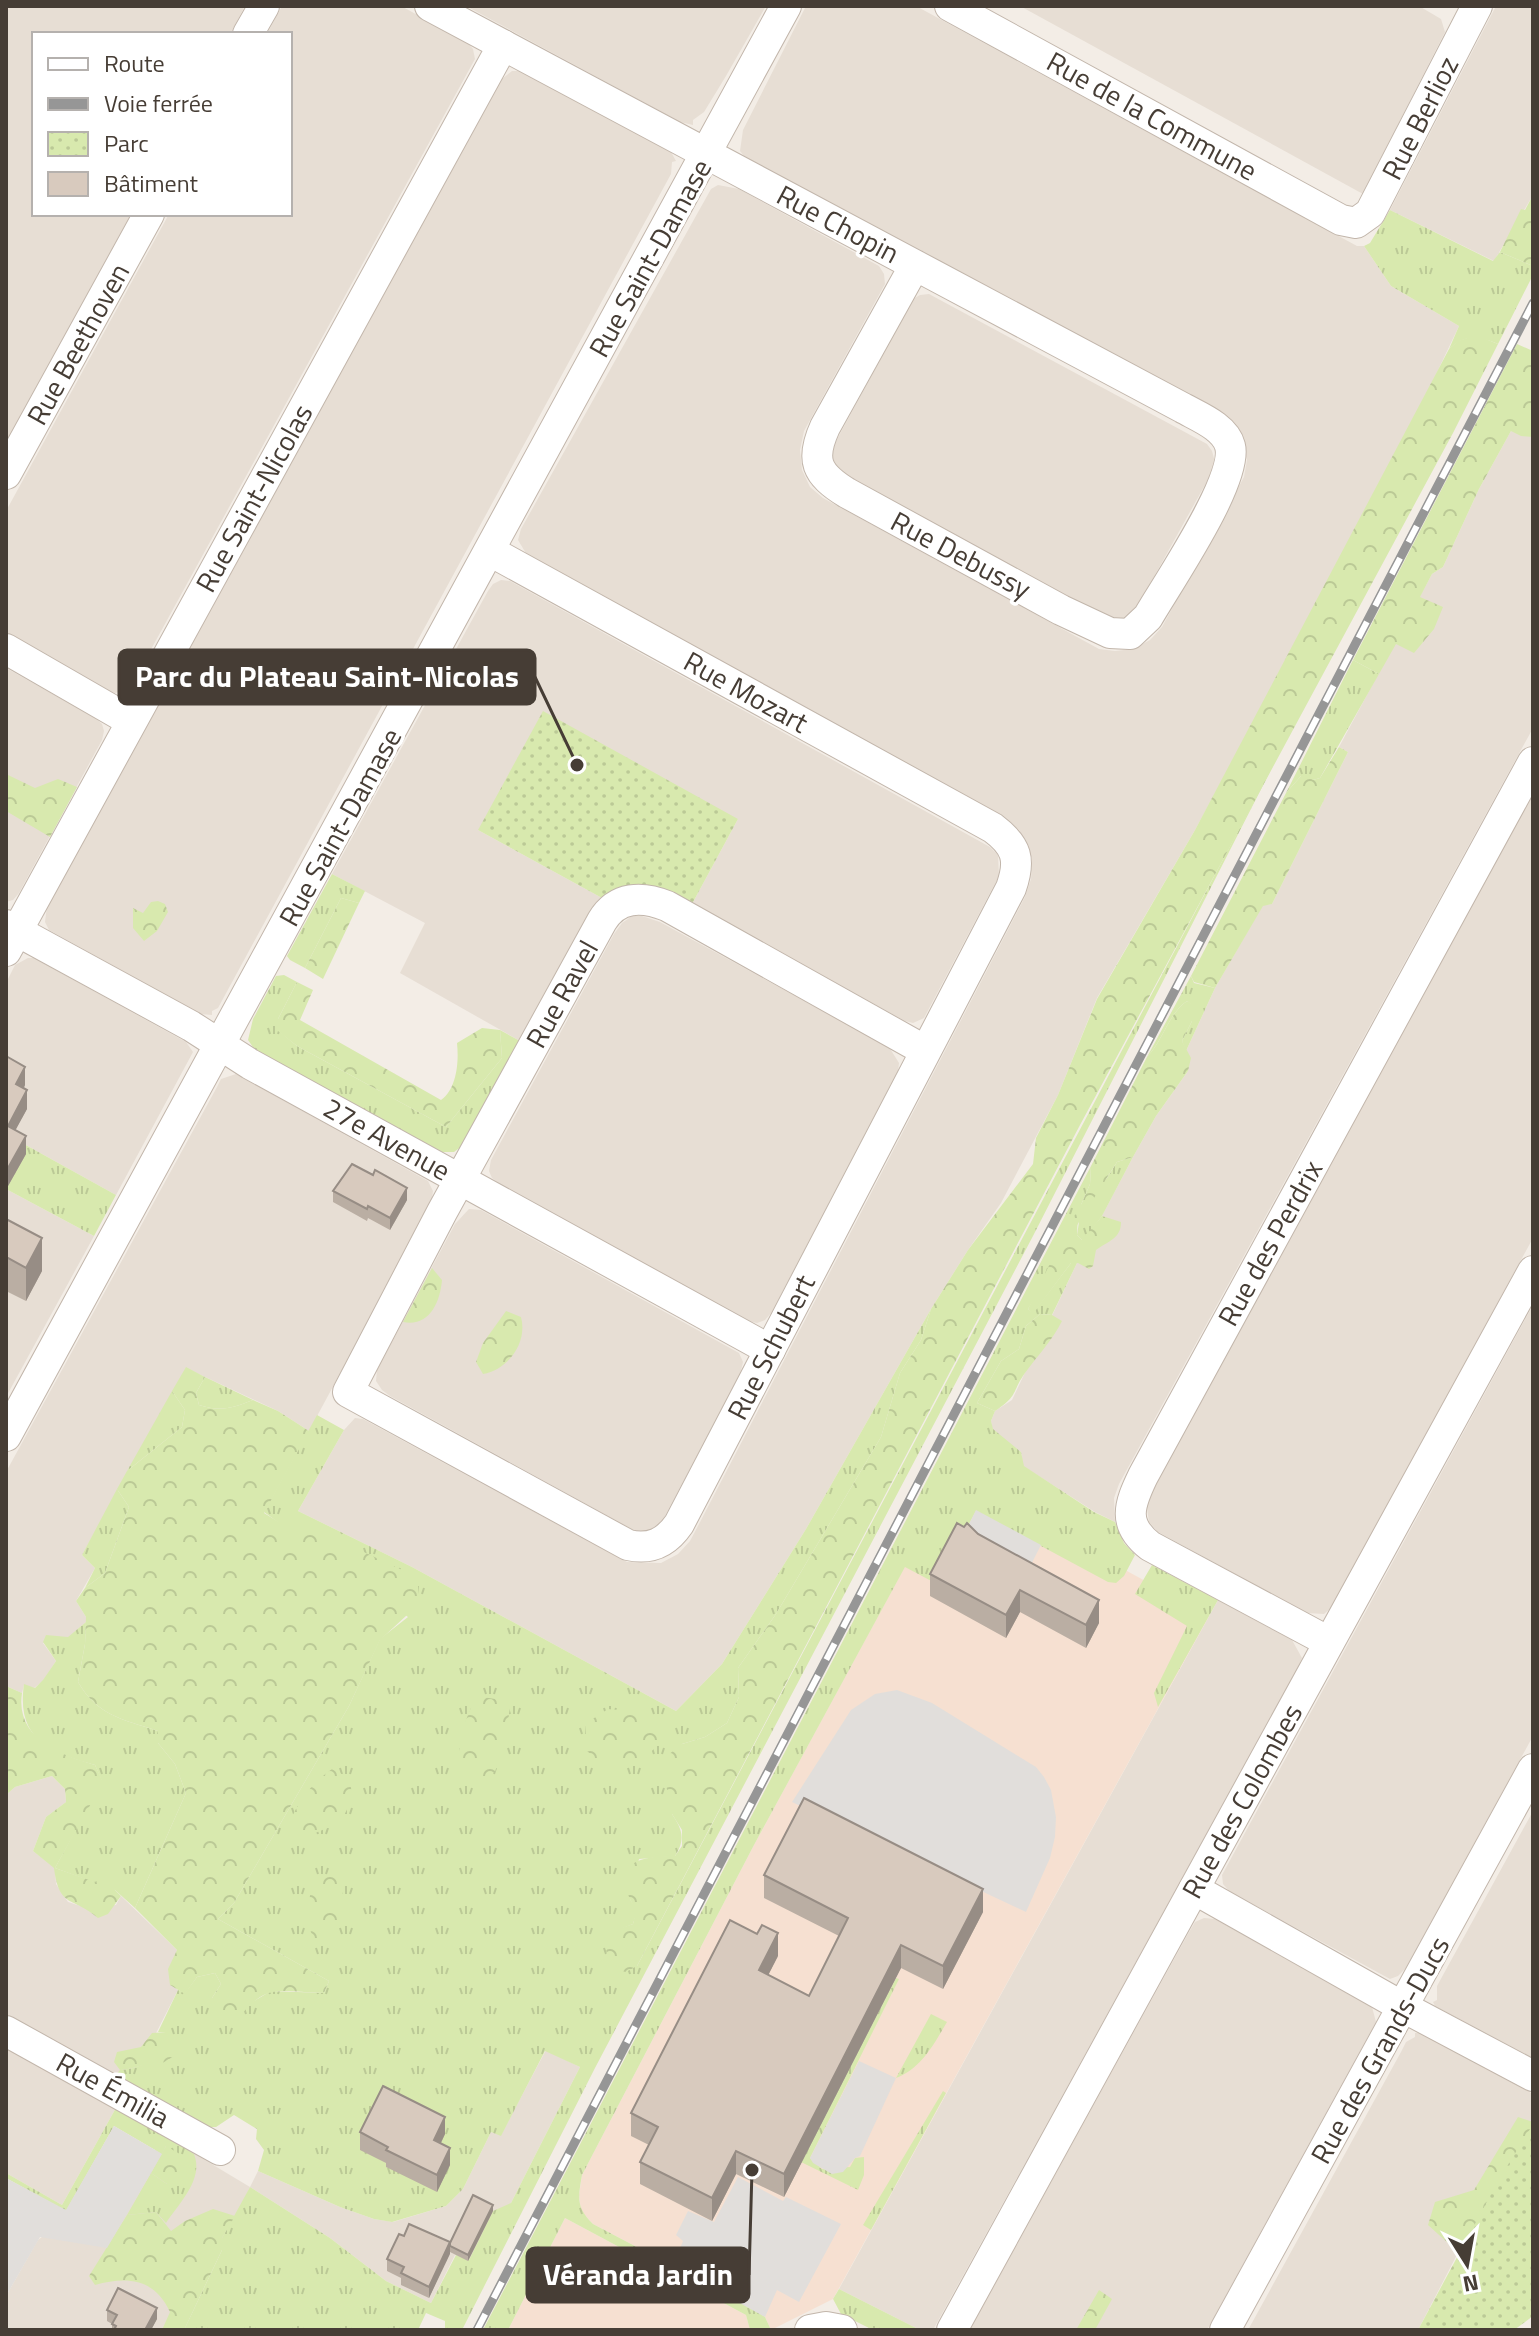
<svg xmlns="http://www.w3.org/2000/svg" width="1539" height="2336" font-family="'Titillium Web',sans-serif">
	<defs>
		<pattern id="grass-tufts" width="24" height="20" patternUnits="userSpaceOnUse" patternTransform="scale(2)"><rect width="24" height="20" fill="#d8e9ae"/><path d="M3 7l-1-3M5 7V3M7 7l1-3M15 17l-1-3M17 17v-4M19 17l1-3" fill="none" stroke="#bbc996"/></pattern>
		<pattern id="forest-crowns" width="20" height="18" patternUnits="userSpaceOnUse" patternTransform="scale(2)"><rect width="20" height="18" fill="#d8e9ae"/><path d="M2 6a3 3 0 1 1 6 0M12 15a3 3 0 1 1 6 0" fill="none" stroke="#bbc996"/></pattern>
		<pattern id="park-dots" width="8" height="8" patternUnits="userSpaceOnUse" patternTransform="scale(2)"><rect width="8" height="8" fill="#d8e9ae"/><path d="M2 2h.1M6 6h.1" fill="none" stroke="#bbc996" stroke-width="1.8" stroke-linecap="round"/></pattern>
	</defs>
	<rect width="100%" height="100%" fill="#f3ede6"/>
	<g fill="#e7ded4">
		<path d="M7,6h238l-15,28h-196v180h97l-125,229z"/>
		<path d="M282,6h119l66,36 6,7 2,10 -343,625 -6,6 -11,3 -9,-3 -100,-57v-122l163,-297h121v-180h-23z"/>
		<path d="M466,6h300l-40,70 -22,36 -11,8v5l-13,-3z"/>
		<path d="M806,6h110l441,240h7l27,40 68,40 -40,84 -168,317 -56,103 -98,168 -39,97 -57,108 -33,47 -37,59 -125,220 -84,135 -46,47 -264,-144 -114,-56 46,-81 11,-12 8,1 264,143 34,1 17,-9 12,-13 9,-17 326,-627 6,-18 1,-19 -4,-15 -9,-15 -16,-12 -476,-263 -9,-15 3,-11 190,-340 7,-4 21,4 140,77 5,8 1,10 -81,147 -4,19 2,20 8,17 13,11 276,151 16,2 18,-2 17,-9 12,-13 82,-150 3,-17 -5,-18 -498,-286 -4,-5 3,-21z"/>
		<path d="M1020,6h399l22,13 4,13 -82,162z"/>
		<path d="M1496,6h37v189l-39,66 -104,-51z"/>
		<path d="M512,71h9l150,81 5,9 -4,1 -1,12 -453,834 -6,3v4l-12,-1 -151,-84 -4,-8 2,-16 455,-827z"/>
		<path d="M929,294l278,150 5,7 3,11 -4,12 -76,137 -6,6 -11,3 -12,-3 -265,-144 -6,-8 -3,-10 3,-12 78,-144 7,-4z"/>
		<path d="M1533,391v337l-414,756 -5,14 1,24 -20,-10 -72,-46 -2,-14 -22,-16 -7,-7 -1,-8 4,-10 17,-11 65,-137 56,-106 23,-41 32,-45 -2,-20 29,-63 48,-83 9,-1 76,-152 -9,-5 93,-173 11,-7 36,-78z"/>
		<path d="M501,580l9,1 480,266 8,8 1,21 -75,142 -11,5 -8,-2 -213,-117 46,-85 -260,11 124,68 -82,143 -120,-68 25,-50 -93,-49 156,-283 5,-7z"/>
		<path d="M6,668l88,49 8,7 2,7 -2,9 -83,153 -6,7 -7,2z"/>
		<path d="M1533,793v445l-202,370 -7,6 -17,-1 -149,-81 -9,-10 -3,-20z"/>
		<path d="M632,916h10l18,6 229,125 10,16 -1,8 -126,241 -7,8 -8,3 -9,-2 -246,-135 -10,-8 -3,-7 2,-11 123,-226 8,-11z"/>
		<path d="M28,958h6l152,84 7,10 -77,143 -110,-61v-151l9,-18z"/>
		<path d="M236,1074l192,107 5,10 -2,14 -122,226 -31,-20 -92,-43 -104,187 13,13 -19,33 10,16v5l-18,16 -25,5 13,18 -13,20 -9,7 -10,-3 -2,8 -16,-7v-214l211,-385 4,-8z"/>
		<path d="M6,1189l88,47 -88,161z"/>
		<path d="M469,1209l12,1 258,143 4,9 -3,13 -82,154 -13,4 -10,-2 -245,-135 -8,-6 -6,-9 1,-11 78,-146z"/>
		<path d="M1533,1305v431l-127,232 -8,8 -8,3 -160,-87 -7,-8 -1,-9z"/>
		<path d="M1218,1600l74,40 10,18 -5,12 -364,660h-13l-81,-41z"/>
		<path d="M52,1776l13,13 1,13 -20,15 -13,34 22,17 1,16 12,18 19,6 29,-3 5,-9 56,54 -7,35 8,5 -48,94 -124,-70v-219l9,-8z"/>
		<path d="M1533,1811v248l-98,-53 -2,-4 4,-2v-14z"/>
		<path d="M1204,1918l11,1 157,88 4,15 -169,308h-238l219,-396 7,-12z"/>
		<path d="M1415,2033h7l111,61v30l-72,123 -43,83h-170l153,-278 5,-10 9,-5z"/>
		<path d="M6,2045l111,61 -55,99 -56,-32z"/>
		<path d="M546,2050l34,17 -69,136 -43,58 -13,-6 -24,48 -45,-22 -56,-43 -80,-51 -66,143h-178v-34l32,-56 132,-101 80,48 8,-16 82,36 34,12 19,3 53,-16 17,-17 28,-57 10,3z"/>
	</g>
	<g fill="#f6e0d1">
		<path d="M954,1476l255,140 -376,683 -62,31 -6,-13 -18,-12 -154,-81 -12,-13 -2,-16 3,-20 172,-330z"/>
		<path d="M565,2218l181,97 4,15h-242z"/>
	</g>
	<g fill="url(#grass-tufts)">
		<path d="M1390,210l103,51 7,-9 33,14v9l-35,69c-21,-8 -32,-10 -49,5l10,-23 -68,-40 -27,-40 6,-3z"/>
		<path d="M1353,660l26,14 -59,104 -7,2 -12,-4 -15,17z"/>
		<path d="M1281,750l-248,486 -438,832 -133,262h-17v-9l-19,-8 -8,17h-234l38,-80v-12l28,-51 80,51 56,43 45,22 25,-48 13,5 24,-49 18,-8 69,-136 -35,-16 -44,85 -10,-4 -28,57 -17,17 -54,16 -18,-3 -34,-12 -82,-36 6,-21 -8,-11 1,-10 -23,-14 -18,12h-7l-94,-51 5,-6c30,-2 32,-14 46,-38h-8l20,-42 7,3 12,-16 18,-4 6,11 -9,14 37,6 22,-13 53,2 5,-12 -111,-62 16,-16 115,-197 31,-67 28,-22 -144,-105 53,-97 27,15 -46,81 114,56 264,144 46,-47 84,-135 125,-220 -10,31 -21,33 -19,64 -105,177 -38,54 1,29 -12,26 -22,14 -23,7 -10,70c10,15 14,25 3,42l-36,3 -9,40 7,12 -4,13 -15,6 19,36z"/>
		<path d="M332,874l33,17 -6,12 -18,-5 -36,70 -15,-8 -3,-4z"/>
		<path d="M284,975l13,7 -19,37 1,12 18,15 149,81 56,-69 -2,-28 20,11 -58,105 -8,6h-12l-187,-102 -7,-10 5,-21 23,-43z"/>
		<path d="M1191,976l3,7 21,5 -29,63 -4,-10 10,-20v-16l-5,-4c-19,13 -24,40 -40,56z"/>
		<path d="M6,1134l110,61 -22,41 -88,-47z"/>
		<path d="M1133,1157l-31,59 -19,25 -6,-6 2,-13 -51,87 5,4 38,-50h6l-25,52 -12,-1 -14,12 -7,23 -18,12 -24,42 18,8 -4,10 2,8 28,23 3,14 70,46 21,10 9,21 11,12 -11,21 -8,7 -8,-1 -132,-71 -39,73 -32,-17 -151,278 -172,330c-4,23 -6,32 11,49l154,81 18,12 6,13h-21l-4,-15 -181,-97 -57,112h-25l608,-1164 -1,18 -9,21 26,-27 10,-16z"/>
		<path d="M205,1377l48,23c-20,8 -33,12 -54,5l-3,-12z"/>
		<path d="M172,1391l13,19 -3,17 -55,44z"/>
		<path d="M117,1489l12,18 -24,66 -20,15 10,-20 -13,-13z"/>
		<path d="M1152,1565l66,35 -60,107 -4,-14 33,-67 -52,-32z"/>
		<path d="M86,1622l-1,22 -7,38c20,34 44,37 80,49v12l17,21 11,29 -51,115 -20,-18 -60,-22 47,-87 -7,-16c-46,-13 -79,-26 -71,-81l11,4 8,-8 13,-19 -13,-19 3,-7 22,2z"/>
		<path d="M896,1978l3,1 -89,179 12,11 28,-2 5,-9 9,-1v18l-6,15 -57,-28z"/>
		<path d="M931,2014l16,8c-13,22 -26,47 -51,56z"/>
		<path d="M943,2091l3,2 -75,137 -8,-5z"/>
		<path d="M117,2106l77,48c10,25 -14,48 -28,69l-10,-11 -29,3 24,-42 16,11 -1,-38 -4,8 -48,-28 -48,85 -60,-33v-5l56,32z"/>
		<path d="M839,2289l81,41h-47l-32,-16 -8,-15z"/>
	</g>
	<g fill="url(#forest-crowns)">
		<path d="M1533,195v71l-33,-14 21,-43 4,1z"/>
		<path d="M1476,335l22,9 -45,89 -373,692 -443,841 -11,6 -11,-2 -8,-11 -1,-15 12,-15 15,-5c5,-18 -3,-20 -7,-36 -9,-31 29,-32 49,-32l7,-10v-16l-10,-16 -10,-49 6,-10 14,-11 23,-7 22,-14 12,-26 -1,-29 38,-54 105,-177 19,-64 21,-33 10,-31 37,-59 65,-86 3,-26 22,-43 39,-96 98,-169 254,-481 9,-8z"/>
		<path d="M1517,344l16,7v86l-12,-1 -10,-5 -32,58 -36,78 -11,7 -12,23 23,10 -9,22 -20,24 -18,-9 -17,30 -26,-14z"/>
		<path d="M1339,747l9,5 -76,152 -9,2 -48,82 -21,-6 -3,-6 95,-183 15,-17 7,-1 5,5 7,-2z"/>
		<path d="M6,774l29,14 23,-9 19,8 -27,50 -44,-26z"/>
		<path d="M341,898l18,5 -36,76 -18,-11z"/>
		<path d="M158,901l7,3 3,8 -11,19 -13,10 -11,-13v-20l10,5 8,-11z"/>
		<path d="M297,982l16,8 -13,30 141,80c16,-11 18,-39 16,-57l25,-15 18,2 2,28 -56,69 -149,-81 -19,-15v-12z"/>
		<path d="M1187,1001l5,3v17l-10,20 9,17 -3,13 -32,45 -23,41 -16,5 -30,47 -6,-4 9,-21 1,-18 56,-109c16,-16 21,-43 40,-56z"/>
		<path d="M1078,1212l-1,23 5,5 20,-24 19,6c0,17 -13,19 -25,28l-3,16 -4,3 -11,-6h-7l-38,51 -5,-5 44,-91z"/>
		<path d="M432,1268l10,12c-2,23 -13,47 -39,42z"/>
		<path d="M506,1311l15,6c7,25 -13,53 -38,57l-7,-12 7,-19z"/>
		<path d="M1040,1314l12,1 10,6c-10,20 -24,34 -37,52 -14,20 -6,22 -30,38l-18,-8 24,-42 18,-12 7,-23z"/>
		<path d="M186,1367l19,10 -9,16 3,12c21,7 34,3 54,-5l25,11 31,20 -45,82 23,14 17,-3 113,53 3,26 -40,37 -31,66 -115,197 -16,16 111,62 -5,12c-48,-1 -58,-12 -90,31l-20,-9 -2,-17 9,-14 -6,-11 -18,4 -12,17 -15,-9 -2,-16 9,-19 -42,-42 51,-115 -11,-29 -17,-21v-12c-36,-12 -60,-15 -80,-49l7,-38 1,-27 -10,-16 9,-13 20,-15 24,-66 -12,-18 10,-18 55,-44 3,-17 -13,-19z"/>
		<path d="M6,1686l16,7c-7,45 38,62 73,72l8,17 -48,86 40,14 13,-10 7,18 6,6 -13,18 -10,4c-25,-22 -39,-9 -44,-50l-21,-17 13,-34 20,-15 -1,-13 -13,-13 -37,11 -9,8z"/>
		<path d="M476,1696l19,3 15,8 -4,29 -11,36 -17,13 -15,-4c-9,-36 -1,-52 13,-85z"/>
		<path d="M608,1709c24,2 42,5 61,22 -13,18 -36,43 -61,36 -7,-2 -15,-11 -21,-16l-2,-27z"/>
		<path d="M332,1769l17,9 4,20 -13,25 -35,14 -10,-4 -5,-12c10,-22 22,-38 42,-52z"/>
		<path d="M335,1874l10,9c-7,23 0,52 -29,62 -11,-25 -12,-45 3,-68z"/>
		<path d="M166,2032l10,10 -2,14 -13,8c-15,-2 -26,5 -41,6l-6,-8 3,-10 24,-5 11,-14z"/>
		<path d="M1518,2117l15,5v8l-65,121 -20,-8 -20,-18 7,-23 39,-12z"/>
		<path d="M166,2146l26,15v12l-8,12 -7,-3 -10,2 -16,-11z"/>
		<path d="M213,2209l22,7 -13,22v12l-38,80h-22l8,-18c-15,-33 -42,-36 -75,-27l-6,-9 38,-61 29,-3 15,19 14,-10z"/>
		<path d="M1099,2290l13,9 -17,31h-19z"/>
	</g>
	<g fill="url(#park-dots)">
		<path d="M543,711l195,108 -46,85c-33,-19 -57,-30 -90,-6l-124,-68z"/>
		<path d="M1533,2124v192l-19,14h-96l80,-149z"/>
	</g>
	<g fill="#e1dedb">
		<path d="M976,1510l65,35 -19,37 -61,-42z"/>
		<path d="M897,1690l35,13 104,64 8,10 7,13 5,27 -1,20 -5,21 -24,54 -234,-110 59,-92 24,-16z"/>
		<path d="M859,2061l37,17 -36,78 -5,2 -12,14 -11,2 -19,-11 -3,-5z"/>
		<path d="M114,2126l48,28 -55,94 -67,-11 -34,59v-118l60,32z"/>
		<path d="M738,2177l45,24 3,-4 55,27 -42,78 -22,-12 -12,27 -92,-51 10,-25 -7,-6 12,-24 26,11z"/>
	</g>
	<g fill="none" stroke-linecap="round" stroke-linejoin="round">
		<g stroke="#c2b6ab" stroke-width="32">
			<g id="minor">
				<path d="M430,6c251,135 502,268 753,402 16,9 42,19 47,38 9,33 -63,138 -82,171l-18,17 -20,-1 -49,-23 -214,-117c-31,-19 -37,-33 -22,-66l90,-162"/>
				<path d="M950,6l391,214 15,3 14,-10 107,-207"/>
				<path d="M248,34l16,-28"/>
				<path d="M6,474l143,-260"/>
				<path d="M490,551l503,277c24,18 28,32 18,60l-332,636c-13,19 -29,26 -51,21l-280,-153 94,-180 160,-291c15,-25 40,-25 65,-15l257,144"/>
				<path d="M6,649l125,72"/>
				<path d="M6,925l185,101 59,38 520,286"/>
				<path d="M6,951l497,-906"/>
				<path d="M6,1436l780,-1430"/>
				<path d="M1329,1642l-179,-96c-28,-22 -21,-41 -7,-70l390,-714"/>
				<path d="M1194,1889l209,118 130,69"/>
				<path d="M6,2031l214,119"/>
				<path d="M810,2330l16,-3 16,3"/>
				<path d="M952,2330l581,-1059"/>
				<path d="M1225,2330l308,-561"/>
			</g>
		</g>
		<use href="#minor" stroke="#fff" stroke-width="30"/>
		<g stroke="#969696" stroke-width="9">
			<path id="rail" d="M477,2330l1056,-2027"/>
		</g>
		<use href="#rail" stroke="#fff" stroke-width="6" stroke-dasharray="18" stroke-linecap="butt"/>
	</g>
	<g fill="#baaea3">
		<path d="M6,1056l19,29 -1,3 3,21 -12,21 11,24 -18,32 -2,-1z"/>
		<path d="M333,1191l74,9 -17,30 -22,-12 -1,3 -34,-19z"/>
		<path d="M6,1219l36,52 -16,30 -20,-10z"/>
		<path d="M978,1534l121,89 -13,25 -66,-36 -14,26 -76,-42v-22z"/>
		<path d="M764,1875l219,37 -40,77 -42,-21 -117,229 -48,-23 -24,47 -72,-37v-22l9,-17 -18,-9v-23l147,-157 -10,19 41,21 30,-60 -75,-38z"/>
		<path d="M360,2132l85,2 -4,9 9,22 -13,27 -51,-25v-4l-26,-13z"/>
		<path d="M493,2211l-25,50 -18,-9 -21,46 -28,-13v-7l-14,-7v-12l17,-23 46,7z"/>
		<path d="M107,2310l50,9 -6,11h-39v-6l-5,-3z"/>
	</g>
	<g fill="#978d85">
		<path d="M25,1067v18l-9,18v-19z"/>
		<path d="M27,1090v19l-19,35v-18z"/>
		<path d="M26,1136v18l-18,32v-18z"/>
		<path d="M407,1188v12l-17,30v-12z"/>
		<path d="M42,1238v33l-16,30v-33z"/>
		<path d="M1020,1590v22l-14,26v-23z"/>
		<path d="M1099,1600v23l-13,25v-23z"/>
		<path d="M983,1889v23l-40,77v-23z"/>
		<path d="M778,1933v23l-19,37v-23z"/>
		<path d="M901,1945v23l-117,229v-23z"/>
		<path d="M445,2117v17l-11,23v-17z"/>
		<path d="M450,2148v17l-13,27v-17z"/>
		<path d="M736,2151v23l-24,47v-23z"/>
		<path d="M493,2205v6l-25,50v-6z"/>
		<path d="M450,2242v12l-21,44v-11z"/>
		<path d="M157,2308v11l-6,11h-6z"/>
	</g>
	<g fill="#d8cabe" stroke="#978d85" stroke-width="2">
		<path d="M6,1056l19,11 -9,17 11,6 -19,36 18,10 -18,32 -2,-2z"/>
		<path d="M352,1164l21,11 2,-5 32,18 -17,30 -22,-12 -1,3 -34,-18z"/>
		<path d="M6,1219l36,19 -16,30 -20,-11z"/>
		<path d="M957,1523l7,4 3,-4 11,11 121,66 -13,25 -66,-35 -14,25 -76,-41z"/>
		<path d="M804,1798l179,91 -40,77 -42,-21 -117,229 -48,-23 -24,47 -72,-36 18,-35 -27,-14 99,-193 27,14 5,-9 16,8 -19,37 50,26 39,-78 -84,-43z"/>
		<path d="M383,2086l62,31 -11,23 16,8 -13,27 -51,-25 2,-3 -28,-15z"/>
		<path d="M473,2195l20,10 -25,50 -18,-9v-3z"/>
		<path d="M409,2224l41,18 -21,45 -28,-14 3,-6 -17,-8 12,-25 5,2z"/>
		<path d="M118,2288l39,20 -12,22h-31l2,-4 -4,-2 5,-9 -10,-5z"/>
	</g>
	<g text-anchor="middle" stroke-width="7" stroke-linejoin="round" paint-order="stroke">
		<g font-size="28" fill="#463d35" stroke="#fff">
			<text transform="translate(1152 116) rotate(29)" y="10">Rue de la Commune</text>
			<text transform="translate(1420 118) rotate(-63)" y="10">Rue Berlioz</text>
			<text transform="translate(838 224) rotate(28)" y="10">Rue Chopin</text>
			<text transform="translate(650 258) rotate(-61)" y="10">Rue Saint-Damase</text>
			<text transform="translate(78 344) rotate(-61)" y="10">Rue Beethoven</text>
			<text transform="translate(254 498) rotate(-61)" y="10">Rue Saint-Nicolas</text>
			<text transform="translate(961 555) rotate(28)" y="10">Rue Debussy</text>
			<text transform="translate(746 692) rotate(29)" y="10">Rue Mozart</text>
			<text transform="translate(340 827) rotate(-61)" y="10">Rue Saint-Damase</text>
			<text transform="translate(562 994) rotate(-61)" y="10">Rue Ravel</text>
			<text transform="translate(387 1139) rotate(29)" y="10">27e Avenue</text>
			<text transform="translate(1270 1243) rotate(-61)" y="10">Rue des Perdrix</text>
			<text transform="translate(771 1347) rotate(-63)" y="10">Rue Schubert</text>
			<text transform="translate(1242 1801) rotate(-61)" y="10">Rue des Colombes</text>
			<text transform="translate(1380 2050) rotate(-61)" y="10">Rue des Grands-Ducs</text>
			<text transform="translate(113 2090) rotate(29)" y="10">Rue Émilia</text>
		</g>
	</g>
	<path fill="none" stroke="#463d35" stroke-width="3" d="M577 765L535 677M752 2170L749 2275"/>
	<g fill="#463d35" stroke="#fff" stroke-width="3">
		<circle cx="577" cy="765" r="8"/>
		<circle cx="752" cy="2170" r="8"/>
	</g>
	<g fill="#463d35" stroke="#463d35" stroke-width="3">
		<rect x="119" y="650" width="416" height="54" rx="8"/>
		<rect x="527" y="2248" width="222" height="54" rx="8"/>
	</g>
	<g font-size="30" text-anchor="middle" font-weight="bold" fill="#fff">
		<text x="327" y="687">Parc du Plateau Saint-Nicolas</text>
		<text x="638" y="2285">Véranda Jardin</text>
	</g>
	<rect width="1539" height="2336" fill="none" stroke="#463d35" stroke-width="16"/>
	<rect x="32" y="32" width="260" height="184" fill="#ffffff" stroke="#b5b1ae" stroke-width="2"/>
	<rect x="48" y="58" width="40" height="12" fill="#ffffff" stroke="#b5b1ae" stroke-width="2"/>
	<text x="104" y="72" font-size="24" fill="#463d35">Route</text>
	<rect x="48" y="98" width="40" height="12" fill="#969696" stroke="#b5b1ae" stroke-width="2"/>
	<text x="104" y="112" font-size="24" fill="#463d35">Voie ferrée</text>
	<rect x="48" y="132" width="40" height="24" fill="url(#park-dots)" stroke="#b5b1ae" stroke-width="2"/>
	<text x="104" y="152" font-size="24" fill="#463d35">Parc</text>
	<rect x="48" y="172" width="40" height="24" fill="#d8cabe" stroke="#b5b1ae" stroke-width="2"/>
	<text x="104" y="192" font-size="24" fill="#463d35">Bâtiment</text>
	<g transform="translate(1467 2264) rotate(169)" stroke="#ffffff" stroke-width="6" paint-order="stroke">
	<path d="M0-6L14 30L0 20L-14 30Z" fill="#463d35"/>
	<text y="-12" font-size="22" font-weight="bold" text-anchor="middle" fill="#463d35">N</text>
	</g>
</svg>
